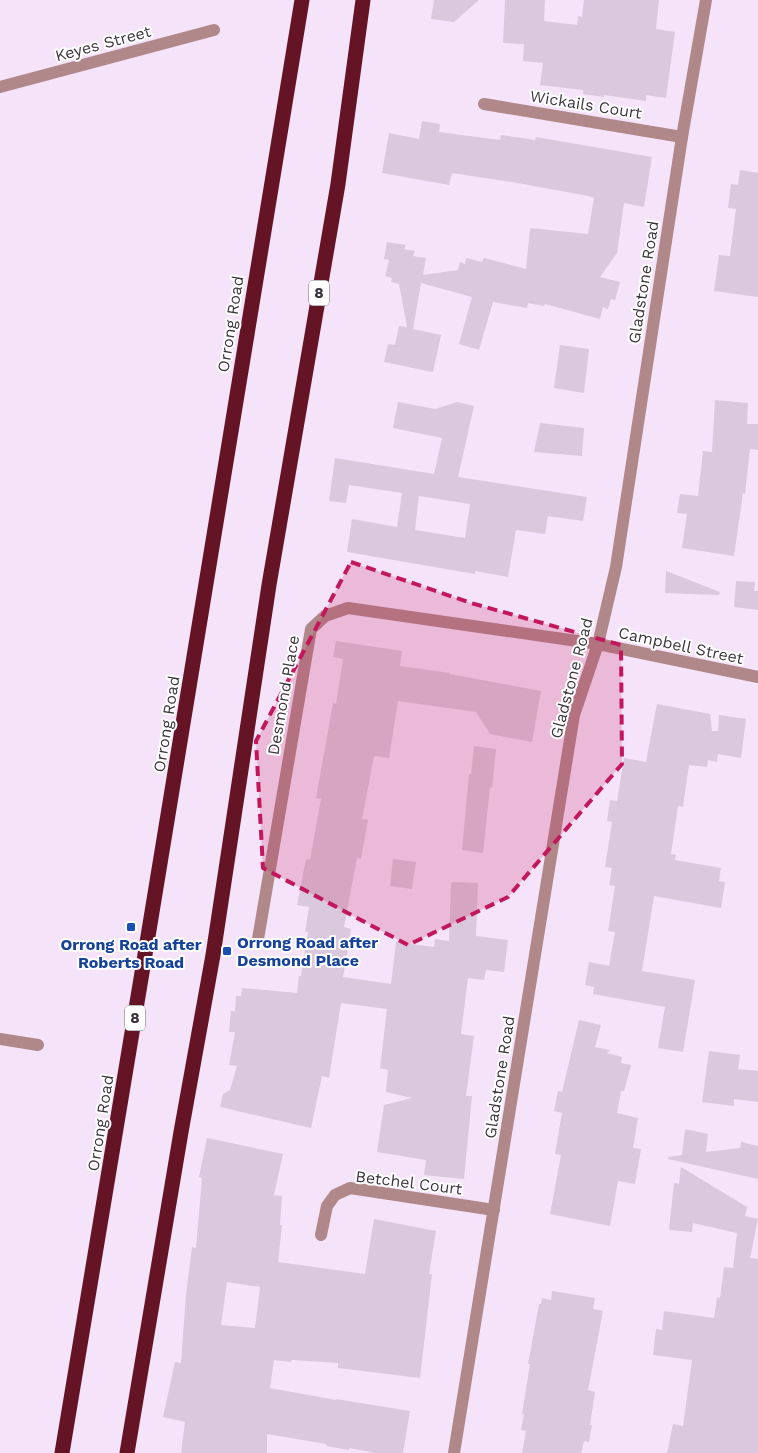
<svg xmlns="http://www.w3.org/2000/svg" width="758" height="1453" font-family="'Work Sans',sans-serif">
	<rect width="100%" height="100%" fill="#f5e3f9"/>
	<g fill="#dac8dd" fill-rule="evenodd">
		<path d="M434,0h45l-25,22 -23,-3z"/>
		<path d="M505,0h40l-1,21 33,4 1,-9 4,1 2,-17h75l-3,29 19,3 -9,66 -20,-3v6l-42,-6v2l-21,-3v-4l-43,-5 3,-22 -20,-2 1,-17 -21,-1z"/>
		<path d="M422,121l18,3 -1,8 61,8 1,-5 34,5 1,-3 116,20 -8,50 -20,-4 -7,50 -17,24 20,5 -5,18 -4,-1 -3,10 -5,-2 -3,12 -55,-15 -1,2 -16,-3 -1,5 -34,-6 -14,48 -20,-6 13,-47 -51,-14 -8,46 28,6 -8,37 -49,-10 4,-18 7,1 4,-19 8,1 -8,-43 -8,-2 1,-4 -7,-2 4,-16 -5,-1 3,-17 19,3 -2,4 11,2 -2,5 13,2 -3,17 35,-5 2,-8 5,2 1,-6 16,4 2,-4 42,11 4,-41 58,6 6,-36 -6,-2 -76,-14 -60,-9 -3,12 -67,-12 7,-40 30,6z"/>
		<path d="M740,170l18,3v124l-44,-6 5,-36 11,1 6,-47 -8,-1 3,-24 7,1z"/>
		<path d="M560,345l29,4 -5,44 -30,-5z"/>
		<path d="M715,400l33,3 -1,21h11v26l-8,-1 -5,45 -2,-1 -9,63 -52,-8 5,-34 -10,-1 3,-19 18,2 5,-45 9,1z"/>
		<path d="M398,402l37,7 22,-7 17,4 -16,71 129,20 -4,24 -35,-5 -3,18 -29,-4 -8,47 -33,-6v3l-128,-22 5,-33 45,8 5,-34 -53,-8 -3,18 -17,-2 6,-43 99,16 8,-36 -49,-10zM419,496l51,8 -5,34 -50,-8z"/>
		<path d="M540,423l44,5 -2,28 -48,-4z"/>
		<path d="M666,571l54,21 -1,3 -54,-2z"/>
		<path d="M736,581l19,1 -1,9h4v19l-24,-3z"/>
		<path d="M336,641l66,10 -2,15 50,7v1l91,17 -9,51 -42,-8 -14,-22 -78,-11 -9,57 -15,-2 -12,63 6,1 -7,39 -4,-1 -13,69 7,2 -8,48 48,7 5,-42 38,5 1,-8 14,2 2,-59 27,1 -2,53 32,4 -4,32 -18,-2 -2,10 -16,-2 -7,56 13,2 -8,60h6l-8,83 -40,-4 2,-15 -49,-8 7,-47 28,-7 -26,-6 2,-22 -8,-2 7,-59 -46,-6 -12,75 -7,-2 -11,52 -91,-21 3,-13 7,-4 7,-24 -8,-1 6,-33h-6l2,-21h4l1,-15h5l1,-8 55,5 2,-17h2l7,-44h-3l4,-25 -12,-2 9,-46 4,1 11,-61 -5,-1 17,-95 3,1 7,-45 -10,-2z"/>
		<path d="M657,704l53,10 2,17h6l1,-16 27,4 -5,39 -23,-4 -1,8 -9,-2 -1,7 -18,-2 -6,42 -5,-1 -7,48 5,1 -1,5 46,8 -2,13 6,1 -4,26 -67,-12 -12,75 53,9 -12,72 -25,-4 7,-41 -72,-13 1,-7 -9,-2 4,-23 20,4 6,-34 -7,-1 7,-45 -6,-1 3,-17 -7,-1 7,-45 -5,-1 3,-21 7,1 7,-43 22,4z"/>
		<path d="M474,746l22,3 -4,39 -2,-1 -7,66 -21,-3 7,-76h2z"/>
		<path d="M393,859l23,3 -4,27 -22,-3z"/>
		<path d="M579,1020l22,5 -6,22 15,3 -3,3 15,4 -1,6 10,2 -7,26h-3l-4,22 21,5 -5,30 8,1 -6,35 -17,-3 -8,45 -60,-12 11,-59 -6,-1 7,-41 -8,-2 4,-20 4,1z"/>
		<path d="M709,1051l31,4 -2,14 20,2v31l-24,-3v7l-32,-4z"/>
		<path d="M685,1129l23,5 -2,18 34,-4 1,-6 17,4v33l-90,-20v-2l14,-2z"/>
		<path d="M207,1138l76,16 -9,41 8,1 -2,29h2l-4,37 87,12 9,-55 62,12 -7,43h3l-12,104 -82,-10v-5l-46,-3 -1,2 -17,-2 -4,28 66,12v-1l74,12 -7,42h-27l-27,-5v2l-23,-4v-2l-59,-10v19h-86l4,-31 -22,-5 12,-55 6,1 5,-68 6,-48 4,1 6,-70 -3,-1zM227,1282l33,5 -5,41 -34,-3z"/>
		<path d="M681,1167l66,40 -2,9 13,3 -8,39 8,1v194h-91l6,-29 10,2 9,-66 -39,-5 3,-26 6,1 2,-19 50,7 3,-21 3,1 4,-31 9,1 4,-35 -44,-10 -1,9 -23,-2 5,-47 5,1z"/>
		<path d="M552,1291l43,7 -2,11 10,2 -15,79 7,2 -5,33h2l-3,17 -5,-1 -3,12h-59l4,-22 -5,-1 3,-16h-2l8,-50h-2l11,-60h2l1,-6 9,2z"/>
	</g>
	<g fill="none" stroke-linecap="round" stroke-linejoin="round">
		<g stroke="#b1888a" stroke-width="12">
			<path d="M0,87l214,-57"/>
			<path d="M484,104l198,33"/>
			<path d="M258,939l53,-310 14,-13 23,-8 250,36 160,33"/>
			<path d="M0,1039l38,6"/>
			<path d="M321,1235l6,-29 8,-11 15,-7 144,22"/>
			<path d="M454,1453l120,-738 24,-71 18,-77 66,-430 24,-137"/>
		</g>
		<g stroke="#641424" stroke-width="15">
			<path d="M62,1453c82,-484 159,-969 240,-1453"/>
			<path d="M127,1453l54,-321 32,-177 56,-370 69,-401 25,-184"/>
		</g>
	</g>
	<path fill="#c2185b" fill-opacity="0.2" stroke="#c2185b" stroke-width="4" stroke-dasharray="10 6" stroke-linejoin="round" d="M351,562l120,41 150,42 1,119 -114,133 -100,48 -145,-77 -7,-127z"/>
	<g fill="#1a4fb4" stroke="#fff" stroke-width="2">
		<rect x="126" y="922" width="10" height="10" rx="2.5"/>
		<rect x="222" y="946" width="10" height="10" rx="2.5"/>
	</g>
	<g text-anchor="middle" stroke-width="4" stroke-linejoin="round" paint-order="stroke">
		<g fill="#fff" stroke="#777278" stroke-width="1">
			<rect x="309" y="280.5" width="20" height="25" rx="4"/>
			<rect x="125" y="1005.5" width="20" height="25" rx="4"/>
		</g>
		<g font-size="15" font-weight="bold" fill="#3d363e">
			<text x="319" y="298">8</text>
			<text x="135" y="1023">8</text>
		</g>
		<g font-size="16" fill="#3d363e" stroke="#fff">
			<text transform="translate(103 43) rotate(-15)" y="6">Keyes Street</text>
			<text transform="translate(586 104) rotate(9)" y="6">Wickails Court</text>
			<text transform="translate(643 282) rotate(-81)" y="6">Gladstone Road</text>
			<text transform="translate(230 324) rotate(-81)" y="6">Orrong Road</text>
			<text transform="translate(681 645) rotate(12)" y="6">Campbell Street</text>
			<text transform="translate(571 678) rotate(-75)" y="6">Gladstone Road</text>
			<text transform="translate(283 695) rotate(-80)" y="6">Desmond Place</text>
			<text transform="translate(166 724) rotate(-81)" y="6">Orrong Road</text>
			<text transform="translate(499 1077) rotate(-81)" y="6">Gladstone Road</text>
			<text transform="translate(100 1123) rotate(-81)" y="6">Orrong Road</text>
			<text transform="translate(409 1182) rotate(7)" y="6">Betchel Court</text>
		</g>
		<g font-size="16" font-weight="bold" fill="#164399" stroke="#fff" text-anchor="start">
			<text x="237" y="948">Orrong Road after<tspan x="237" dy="18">Desmond Place</tspan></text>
			<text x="131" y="950" text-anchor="middle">Orrong Road after<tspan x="131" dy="18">Roberts Road</tspan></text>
		</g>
	</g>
</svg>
